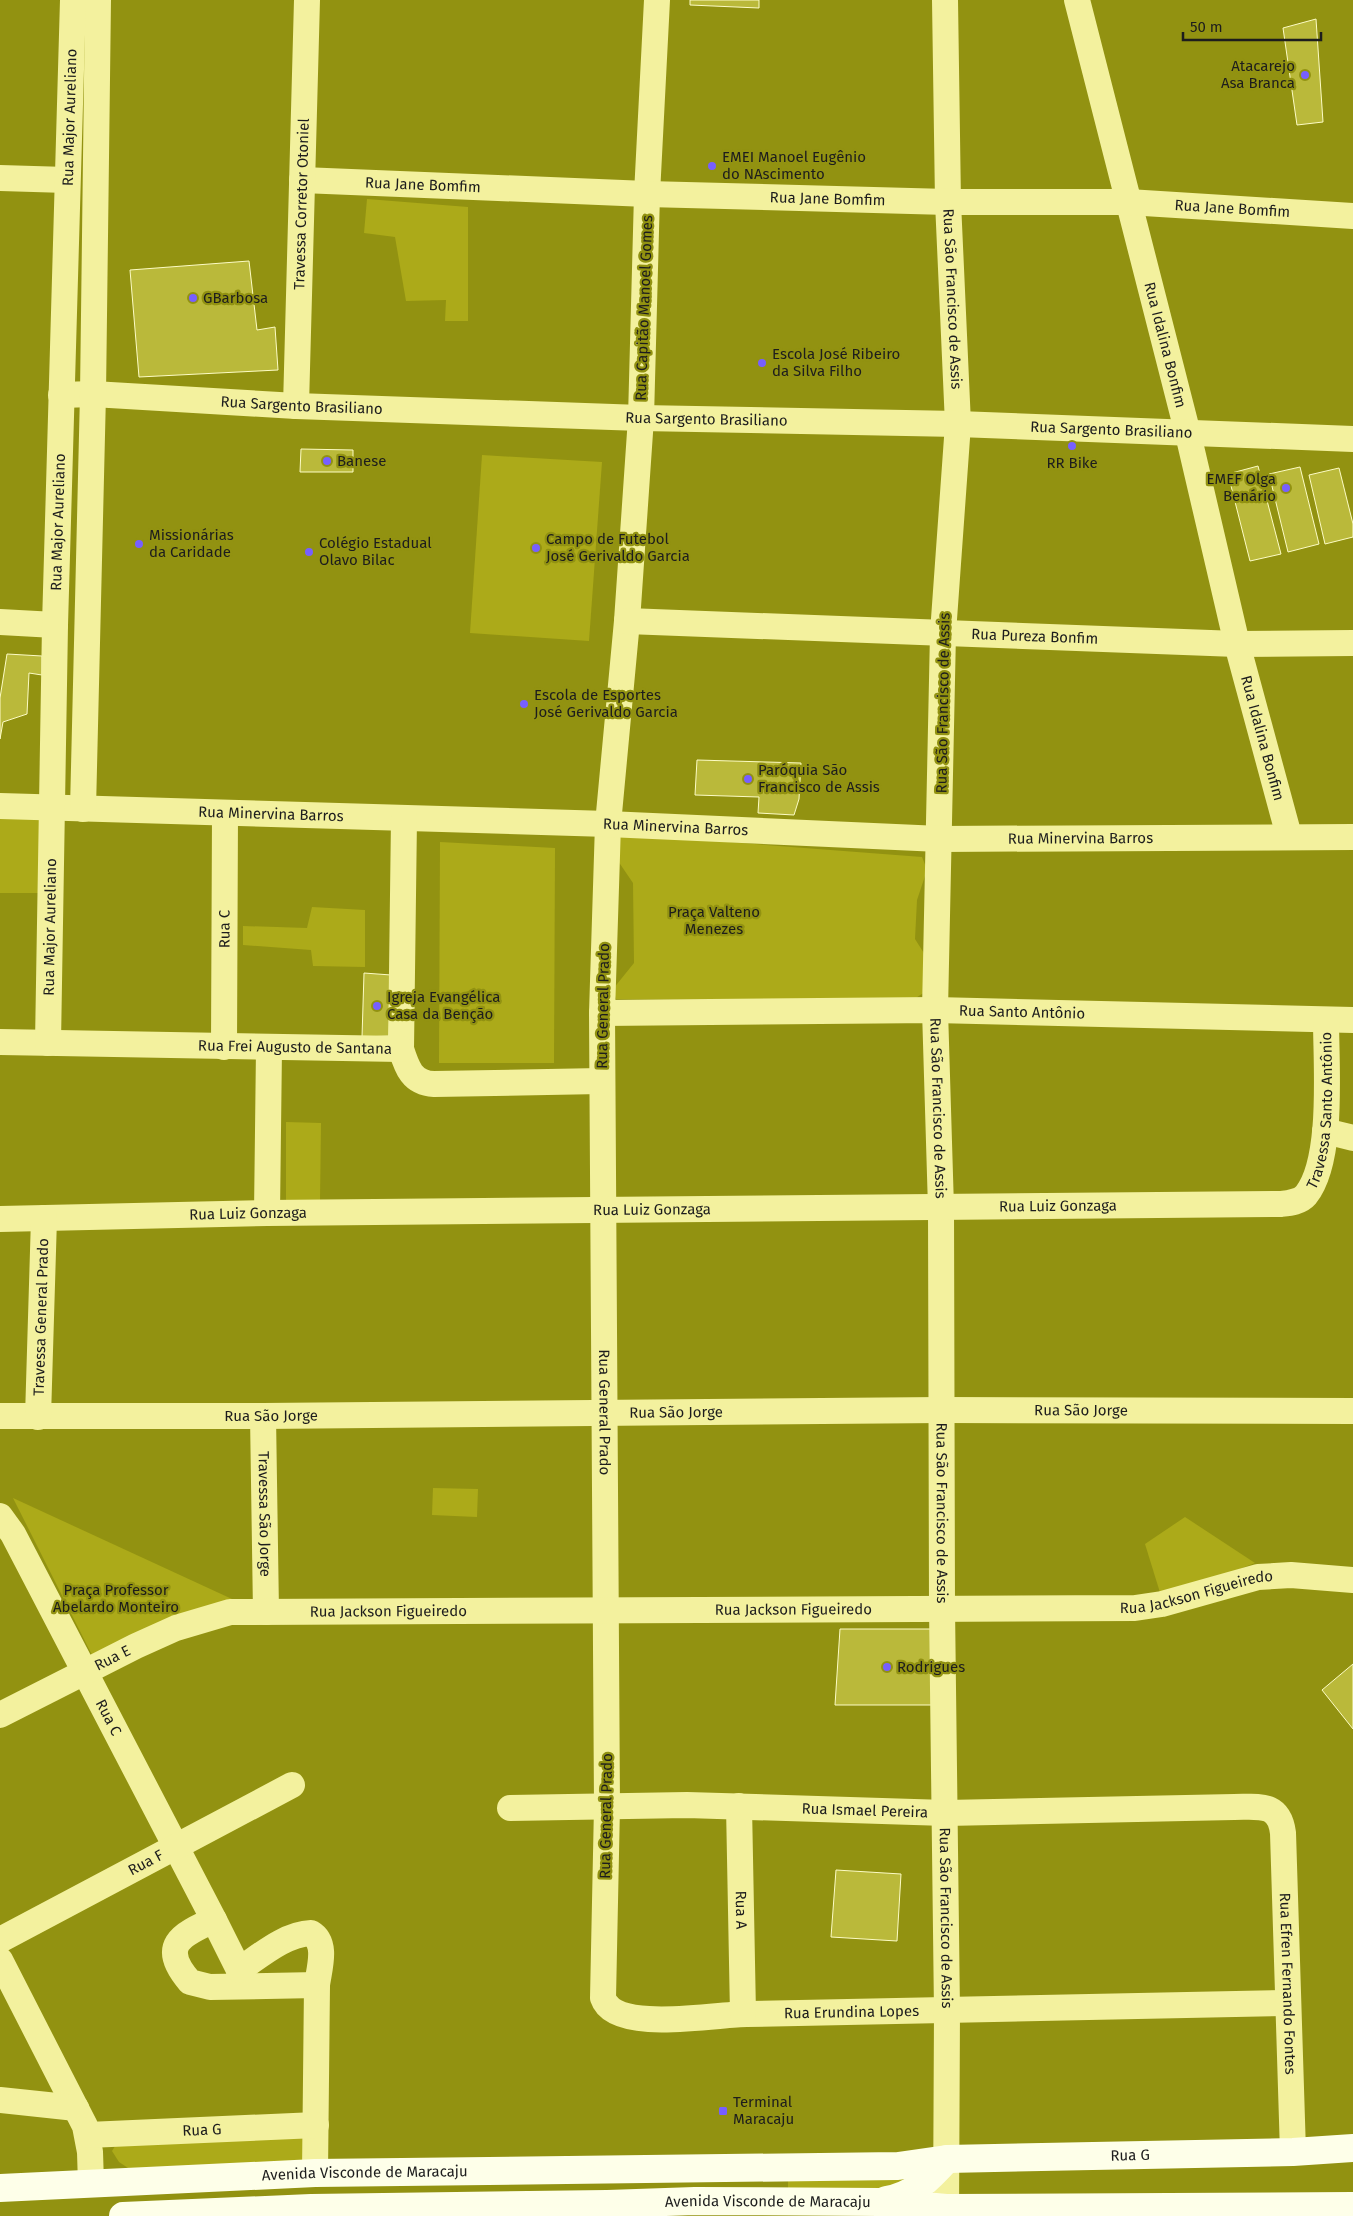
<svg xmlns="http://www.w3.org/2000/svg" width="1353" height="2216" font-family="'Fira Sans',sans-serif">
	<rect width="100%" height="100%" fill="#929211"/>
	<g fill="#acaa19">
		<path d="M367,199l101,8v114h-23l1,-21 -40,1 -11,-64 -31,-4z"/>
		<path d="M482,455l120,7 -13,179 -119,-8z"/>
		<path d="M0,813l41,3 1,77h-42z"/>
		<path d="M624,834l298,23 4,10 -1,9 -8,24 -2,39 12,19 -2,34 -14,9 -295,-2 -3,-10 21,-26 -1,-80 -17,-25v-17z"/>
		<path d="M440,842l115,6 -1,215h-115z"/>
		<path d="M312,907l53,3v57l-52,-1 -2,-16 -68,-5v-19l64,2z"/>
		<path d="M286,1122l35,1 -1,78 -34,2z"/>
		<path d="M433,1488l45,1 -1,28 -45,-2z"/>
		<path d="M13,1498l219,101 -138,60z"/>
		<path d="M1185,1517l70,46 -93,36 -17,-55z"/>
		<path d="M306,2135l-2,27 -173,8 -12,-8 -7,-11 5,-8z"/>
		<path d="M788,2173l128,1 -8,16 -120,2z"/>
	</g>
	<g fill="#bab93a" stroke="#fdfcc5">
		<path d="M690,0h69v8l-69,-3z"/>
		<path d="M1316,19l7,103 -26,3 -14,-97z"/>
		<path d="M249,261l8,69 18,-3 3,43 -139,7 -9,-107z"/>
		<path d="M301,449l52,1v22h-53z"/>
		<path d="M1258,466l23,88 -31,7 -22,-87z"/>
		<path d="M1300,467l19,77 -31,8 -19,-78z"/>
		<path d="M1339,468l14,56v13l-28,7 -16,-69z"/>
		<path d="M7,654l35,2v19l-13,-2 -2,41 -24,8 -3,17v-41z"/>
		<path d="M697,760l104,3 -2,36 -5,16 -36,-2 1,-16 -64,-2z"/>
		<path d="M364,973l27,2 -2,61 -27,1z"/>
		<path d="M840,1629h97l-2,76h-100z"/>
		<path d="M1353,1664v65l-31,-39z"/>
		<path d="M836,1870l65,4 -4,67 -66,-4z"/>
	</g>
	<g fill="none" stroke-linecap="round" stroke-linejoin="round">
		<g stroke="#f3f19e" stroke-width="26">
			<path id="s1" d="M657,0l-10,194 -6,224 -14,203 -19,203 -6,189 5,793 -4,192c12,36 114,16 144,16 180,-3 360,-7 541,-11"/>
			<path id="s2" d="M945,0l3,202 10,222 -15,209 -8,377 6,198 1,399 5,404 -1,205"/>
			<path id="s3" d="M1077,0l111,434 49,210 52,192"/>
			<path d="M0,178l67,2"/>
			<path id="s4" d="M302,180l345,14 301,8h180l225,14"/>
			<path id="s5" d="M61,395l32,-1 203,12 345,12 317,6 395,15"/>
			<path id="s6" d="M296,406l11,-406"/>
			<path id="s7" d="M627,621l610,23 116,-1"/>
			<path d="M0,622l55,3"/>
			<path id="s8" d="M0,806l608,18 332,15 413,-2"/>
			<path d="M83,809l10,-415 5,-394"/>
			<path d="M404,818l-3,231c6,19 11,34 33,35l167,-3"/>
			<path id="s9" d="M602,1013l333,-3 418,10"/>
			<path id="s10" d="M0,1042l401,7"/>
			<path id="s11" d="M48,1043l7,-418 18,-625"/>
			<path id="s12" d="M224,1047l1,-234"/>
			<path d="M1325,1131l28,7"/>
			<path d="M267,1213l2,-165"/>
			<path id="s13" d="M0,1219l267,-6 1014,-9c9,-1 19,-2 25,-9 28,-35 20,-130 20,-175"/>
			<path id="s14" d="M0,1416h263l679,-6 411,1"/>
			<path id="s15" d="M263,1416l3,196"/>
			<path id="s16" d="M38,1417l6,-199"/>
			<path id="s17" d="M0,1516l13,18 201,386 25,50 1,16"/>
			<path id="s18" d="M0,1715l136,-69 40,-18 54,-16 905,-4 27,-4 96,-27 33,-2 62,5"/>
			<path id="s19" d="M739,1806l4,208"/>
			<path id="s20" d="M510,1808l177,-3 259,8 288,-6c25,0 45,-5 49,26l10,319"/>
			<path d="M214,1920c-34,15 -55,26 -24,62l20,5 107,-2"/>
			<path id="s21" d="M0,1940l292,-155"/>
			<path d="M0,1960l85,166 5,26 1,32"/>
			<path d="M239,1970c21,-14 46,-36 72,-37 17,10 8,36 6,52l-2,188"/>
			<path d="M0,2100l76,8"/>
			<path id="s22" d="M88,2135l228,-10"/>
		</g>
		<g stroke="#feffe9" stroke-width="28">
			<path id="s23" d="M0,2188l315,-15 583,-7 49,-7 346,-7 60,-4"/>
			<path d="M886,2200c27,-4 44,-22 61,-41"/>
			<path id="s24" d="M123,2216l188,-8 296,-4 88,-3 185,1 66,6 407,-2"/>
		</g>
	</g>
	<g fill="#775fff" stroke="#929211" stroke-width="2">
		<circle cx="1305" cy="75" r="5"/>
		<circle cx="712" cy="166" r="5"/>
		<circle cx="193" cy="298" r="5"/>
		<circle cx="762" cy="363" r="5"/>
		<circle cx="1072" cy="446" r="5"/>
		<circle cx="327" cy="461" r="5"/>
		<circle cx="1286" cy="488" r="5"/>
		<circle cx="139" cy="544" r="5"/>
		<circle cx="536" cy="548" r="5"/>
		<circle cx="309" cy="552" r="5"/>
		<circle cx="524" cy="704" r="5"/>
		<circle cx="748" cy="779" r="5"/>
		<circle cx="377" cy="1006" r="5"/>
		<circle cx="887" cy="1667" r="5"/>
		<rect x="718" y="2106" width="10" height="10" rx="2.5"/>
	</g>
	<g text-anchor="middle" stroke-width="4.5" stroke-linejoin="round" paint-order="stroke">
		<g font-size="15" fill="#1d1d1d" stroke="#929211" text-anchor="start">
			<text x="1295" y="71" text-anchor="end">Atacarejo<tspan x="1295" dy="17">Asa Branca</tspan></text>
			<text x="722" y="162">EMEI Manoel Eugênio<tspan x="722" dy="17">do NAscimento</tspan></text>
			<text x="203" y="303">GBarbosa</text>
			<text x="772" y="359">Escola José Ribeiro<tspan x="772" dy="17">da Silva Filho</tspan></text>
			<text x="337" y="466">Banese</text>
			<text x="1072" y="468" text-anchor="middle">RR Bike</text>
			<text x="1276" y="484" text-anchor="end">EMEF Olga<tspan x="1276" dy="17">Benário</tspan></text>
			<text x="149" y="540">Missionárias<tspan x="149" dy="17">da Caridade</tspan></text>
			<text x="546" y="544">Campo de Futebol<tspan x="546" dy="17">José Gerivaldo Garcia</tspan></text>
			<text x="319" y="548">Colégio Estadual<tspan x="319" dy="17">Olavo Bilac</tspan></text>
			<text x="534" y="700">Escola de Esportes<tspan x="534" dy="17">José Gerivaldo Garcia</tspan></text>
			<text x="758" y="775">Paróquia São<tspan x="758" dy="17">Francisco de Assis</tspan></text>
			<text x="387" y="1002">Igreja Evangélica<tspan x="387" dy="17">Casa da Benção</tspan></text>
			<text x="897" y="1672">Rodrigues</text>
			<text x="733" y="2107">Terminal<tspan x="733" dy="17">Maracaju</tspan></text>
		</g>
		<g font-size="15" fill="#1d1d1d" stroke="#929211">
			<text dy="5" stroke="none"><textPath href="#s11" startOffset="926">Rua Major Aureliano</textPath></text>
			<text dy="5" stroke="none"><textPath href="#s4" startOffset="121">Rua Jane Bomfim</textPath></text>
			<text dy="5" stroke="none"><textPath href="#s4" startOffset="526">Rua Jane Bomfim</textPath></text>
			<text dy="5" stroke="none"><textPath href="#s6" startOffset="202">Travessa Corretor Otoniel</textPath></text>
			<text dy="5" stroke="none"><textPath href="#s4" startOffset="931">Rua Jane Bomfim</textPath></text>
			<text dy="5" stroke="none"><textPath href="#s2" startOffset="299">Rua São Francisco de Assis</textPath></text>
			<text transform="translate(644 308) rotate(-88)" y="5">Rua Capitão Manoel Gomes</text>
			<text dy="5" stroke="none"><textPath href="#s3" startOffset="356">Rua Idalina Bonfim</textPath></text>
			<text dy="5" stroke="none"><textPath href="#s5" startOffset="241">Rua Sargento Brasiliano</textPath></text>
			<text dy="5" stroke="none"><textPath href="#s5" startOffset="646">Rua Sargento Brasiliano</textPath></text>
			<text dy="5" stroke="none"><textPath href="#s5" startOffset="1051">Rua Sargento Brasiliano</textPath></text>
			<text dy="5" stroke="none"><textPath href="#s11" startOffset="521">Rua Major Aureliano</textPath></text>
			<text dy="5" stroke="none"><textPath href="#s7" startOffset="408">Rua Pureza Bonfim</textPath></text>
			<text transform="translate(943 703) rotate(-89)" y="5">Rua São Francisco de Assis</text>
			<text dy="5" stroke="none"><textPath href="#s3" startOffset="761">Rua Idalina Bonfim</textPath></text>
			<text dy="5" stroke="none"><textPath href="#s8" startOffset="271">Rua Minervina Barros</textPath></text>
			<text dy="5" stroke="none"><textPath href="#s8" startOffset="676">Rua Minervina Barros</textPath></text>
			<text dy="5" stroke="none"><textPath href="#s8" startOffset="1081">Rua Minervina Barros</textPath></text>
			<text dy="5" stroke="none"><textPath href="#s11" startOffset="116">Rua Major Aureliano</textPath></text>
			<text dy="5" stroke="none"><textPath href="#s12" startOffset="118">Rua C</textPath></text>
			<text transform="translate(603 1006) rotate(-89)" y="5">Rua General Prado</text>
			<text dy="5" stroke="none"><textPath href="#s9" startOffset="420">Rua Santo Antônio</textPath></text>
			<text dy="5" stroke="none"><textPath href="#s10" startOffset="295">Rua Frei Augusto de Santana</textPath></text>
			<text dy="5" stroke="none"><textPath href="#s2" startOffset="1109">Rua São Francisco de Assis</textPath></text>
			<text dy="5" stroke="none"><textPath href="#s13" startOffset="1396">Travessa Santo Antônio</textPath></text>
			<text dy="5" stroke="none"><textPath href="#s13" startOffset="1058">Rua Luiz Gonzaga</textPath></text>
			<text dy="5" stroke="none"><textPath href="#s13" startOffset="652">Rua Luiz Gonzaga</textPath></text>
			<text dy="5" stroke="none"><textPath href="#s13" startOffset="248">Rua Luiz Gonzaga</textPath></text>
			<text dy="5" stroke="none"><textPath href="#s16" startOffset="100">Travessa General Prado</textPath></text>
			<text dy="5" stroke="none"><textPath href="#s14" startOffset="1081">Rua São Jorge</textPath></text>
			<text dy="5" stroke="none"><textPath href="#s1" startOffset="1414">Rua General Prado</textPath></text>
			<text dy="5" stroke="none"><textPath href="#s14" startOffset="676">Rua São Jorge</textPath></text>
			<text dy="5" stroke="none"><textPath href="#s14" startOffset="271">Rua São Jorge</textPath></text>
			<text dy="5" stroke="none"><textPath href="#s2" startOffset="1514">Rua São Francisco de Assis</textPath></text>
			<text dy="5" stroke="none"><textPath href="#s15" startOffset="98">Travessa São Jorge</textPath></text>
			<text dy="5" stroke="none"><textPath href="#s18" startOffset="1221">Rua Jackson Figueiredo</textPath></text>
			<text dy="5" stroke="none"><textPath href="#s18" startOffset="816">Rua Jackson Figueiredo</textPath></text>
			<text dy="5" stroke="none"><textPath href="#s18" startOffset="411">Rua Jackson Figueiredo</textPath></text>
			<text dy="5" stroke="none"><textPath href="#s18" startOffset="126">Rua E</textPath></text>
			<text dy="5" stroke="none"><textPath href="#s17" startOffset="229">Rua C</textPath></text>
			<text dy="5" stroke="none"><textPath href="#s20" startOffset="355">Rua Ismael Pereira</textPath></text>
			<text transform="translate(606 1816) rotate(-89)" y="5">Rua General Prado</text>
			<text dy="5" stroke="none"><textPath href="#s21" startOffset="165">Rua F</textPath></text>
			<text dy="5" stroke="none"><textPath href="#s19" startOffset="104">Rua A</textPath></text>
			<text dy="5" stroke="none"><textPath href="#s2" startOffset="1919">Rua São Francisco de Assis</textPath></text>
			<text dy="5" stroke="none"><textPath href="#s20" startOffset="939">Rua Efren Fernando Fontes</textPath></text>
			<text dy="5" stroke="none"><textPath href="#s1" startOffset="2256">Rua Erundina Lopes</textPath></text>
			<text dy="5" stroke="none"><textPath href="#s22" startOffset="114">Rua G</textPath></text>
			<text dy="5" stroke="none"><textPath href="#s23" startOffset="1131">Rua G</textPath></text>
			<text dy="5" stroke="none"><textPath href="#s23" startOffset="365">Avenida Visconde de Maracaju</textPath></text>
			<text dy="5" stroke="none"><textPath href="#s24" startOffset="645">Avenida Visconde de Maracaju</textPath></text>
		</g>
		<g font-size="15" fill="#1d1d1a" stroke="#929211">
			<text x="714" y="917">Praça Valteno<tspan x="714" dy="17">Menezes</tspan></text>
			<text x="116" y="1595">Praça Professor<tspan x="116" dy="17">Abelardo Monteiro</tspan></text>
		</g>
	</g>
	<path d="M1183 32v8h138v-8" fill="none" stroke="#1d1d1d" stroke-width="2.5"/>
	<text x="1190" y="32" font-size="15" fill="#1d1d1d" stroke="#929211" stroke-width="4" paint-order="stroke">50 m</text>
</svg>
